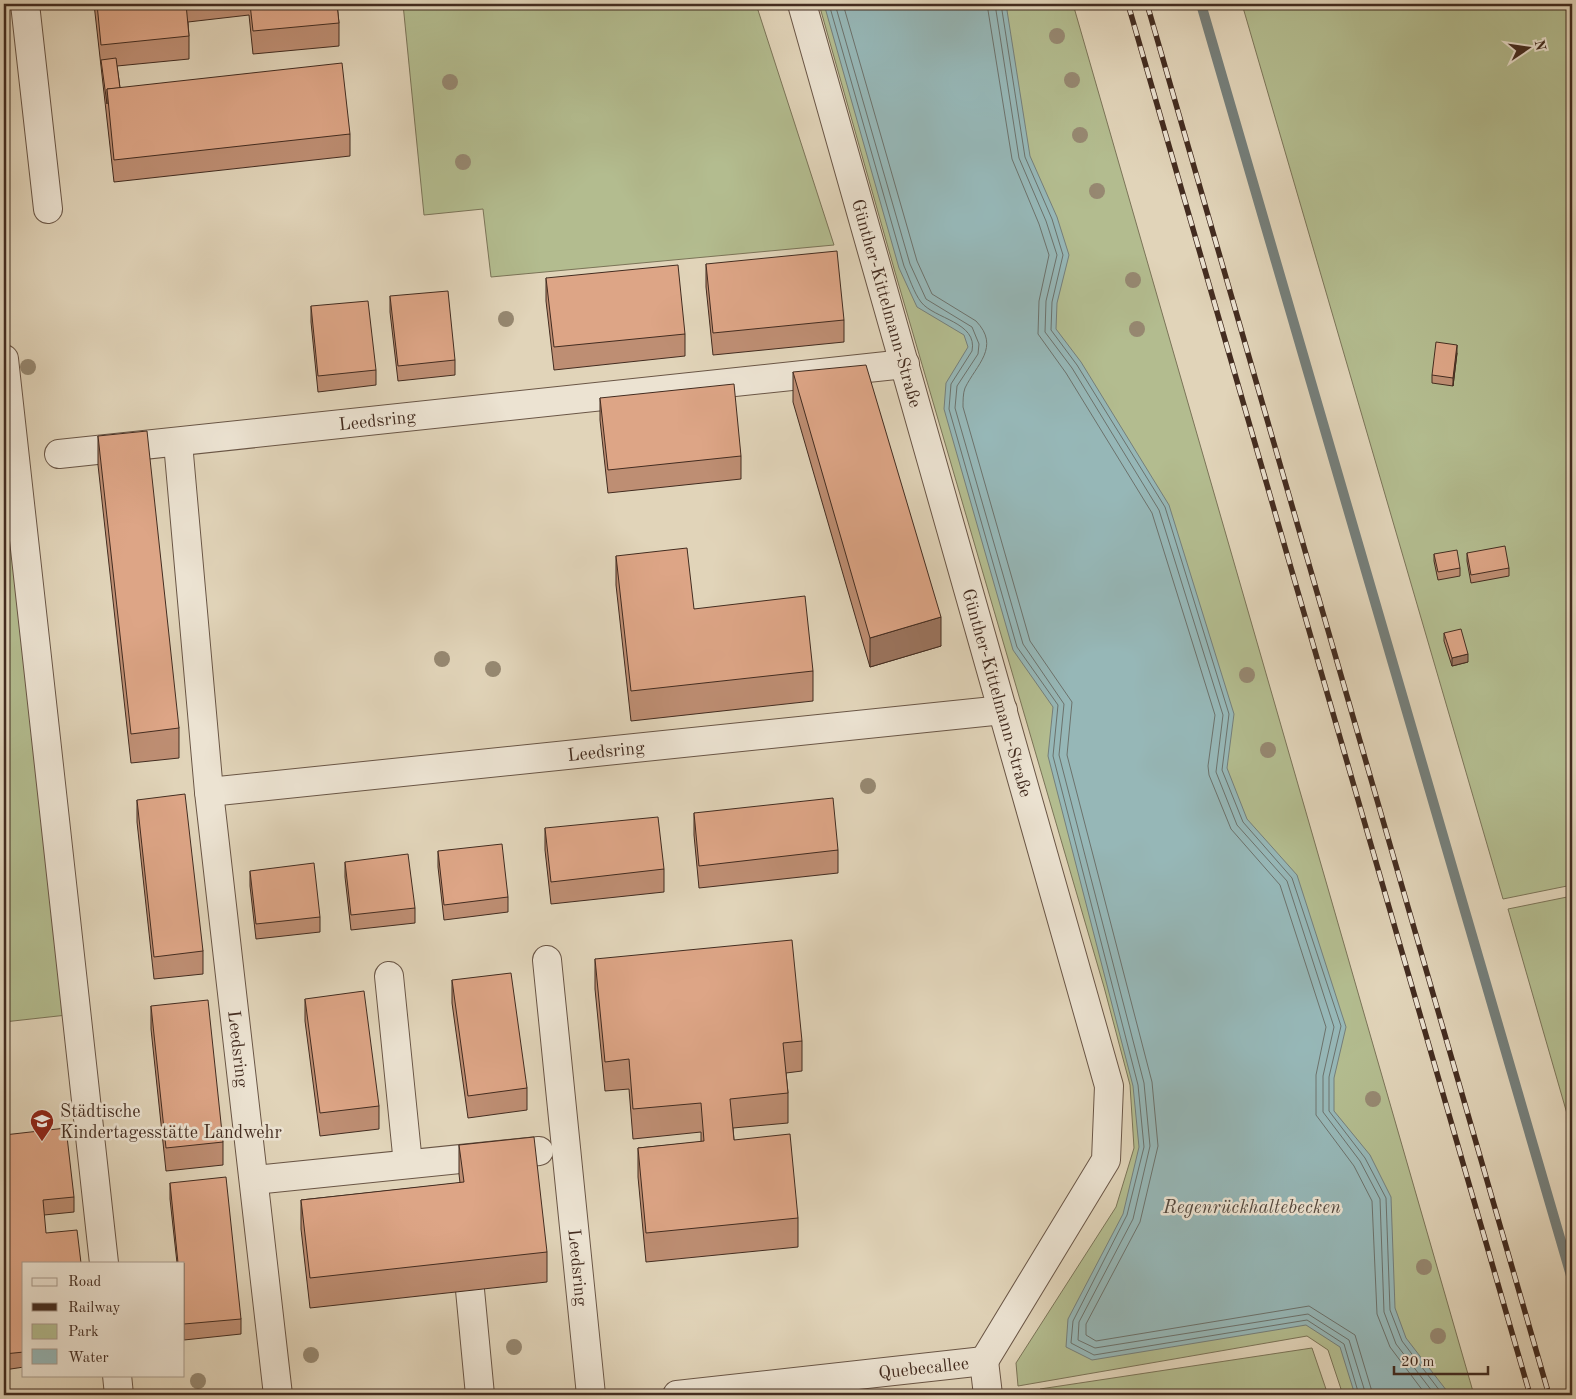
<svg xmlns="http://www.w3.org/2000/svg" width="1576" height="1399" font-family="'Old Standard TT',serif">
	<rect width="100%" height="100%" fill="#e1d4b9"/>
	<filter id="stains"><feTurbulence type="fractalNoise" baseFrequency=".004" numOctaves="4"/><feColorMatrix values="0 0 0 0 .2 0 0 0 0 .09 0 0 0 0 .02 0 0 0 .5 -.17"/></filter>
	<radialGradient id="worn" r=".72"><stop offset=".6" stop-color="#630" stop-opacity="0"/><stop offset="1" stop-color="#630" stop-opacity=".3"/></radialGradient>
	<g fill="#b3bc8f" stroke="#7b7458">
		<path d="M403,4h353l78,241 -343,32 -8,-68 -59,6z"/>
		<path d="M819,4h254l401,1391h-131l-15,-45 -21,-14 -289,50 -2,-23 100,-156 18,-59 -4,-63 -26,-98 -209,-715z"/>
		<path d="M1242,4h330v881l-69,14z"/>
		<path d="M4,427l63,588 -63,7z"/>
		<path d="M1572,896v235l-64,-222z"/>
		<path d="M1312,1348l16,47h-288v-6z"/>
	</g>
	<path fill="#96b7b7" stroke="#757f7b" d="M824,4h182l24,152 27,61 12,38 -12,48 -1,26 25,33 88,143 65,209 -7,54 20,51 50,56 49,152 -12,51v33l36,44 21,42 4,111 11,30 44,57h-95l-15,-48 -34,-22 -214,35 -26,-13 2,-28 55,-105 16,-67 -6,-61 -85,-330 5,-49 -40,-57 -69,-241 2,-26 22,-36 -4,-12 -47,-28 -18,-39z"/>
	<g fill="none" stroke-linecap="round" stroke-linejoin="round">
		<g stroke="#6c726c" stroke-width="1">
			<path d="M829,4l75,262c5,11 10,27 17,36 13,17 57,20 51,49l-21,33 -2,25 68,238 41,58 -5,51 85,329 6,62 -17,68 -54,106 -2,22 23,12 213,-35 37,24 15,51"/>
			<path d="M835,4l75,260 16,35 46,28 7,17 -1,10 -21,32 -2,22 68,236 41,60 -5,51 85,328 6,63 -17,73 -54,103 -1,18 17,8 213,-34 41,26 17,55"/>
			<path d="M843,4l74,257 15,33 44,27c25,26 0,44 -11,67 -2,5 -2,13 -2,19l67,234 42,61 -5,53 85,327 6,64 -18,76 -54,102v11l10,6 213,-35 46,29 18,60"/>
			<path d="M987,4l25,155 27,65 10,31 -10,46 -1,33 28,39 86,140 63,202 -7,51 1,9 22,54 49,56 46,142 -10,48v40l38,51 18,35 5,113 13,33 36,48"/>
			<path d="M995,4l24,154 27,63 11,34 -11,46 -1,31 27,36 87,142 64,205 -7,57 21,53 50,56 47,146 -11,49v36l37,49 20,38 4,113 12,32 39,51"/>
			<path d="M1001,4l24,153 27,62 11,36 -11,47 -1,28 26,35 88,142 64,207 -7,56 21,52 49,56 49,148 -12,51v34l36,47 21,40 4,112 12,31 41,54"/>
		</g>
		<path stroke="#757f7b" stroke-width="10" d="M1201,4l371,1275"/>
		<g stroke="#6a5646" stroke-width="30">
			<g id="minor">
				<path d="M25,4l23,205"/>
				<path id="s1" d="M802,4l307,1082 -3,74 -122,201"/>
				<path d="M4,359l100,904"/>
				<path id="s2" d="M178,443l31,349 69,603"/>
				<path id="s3" d="M59,454l846,-90"/>
				<path id="s4" d="M209,792l794,-82"/>
				<path id="s5" d="M547,960l44,435"/>
				<path d="M389,976l19,188"/>
				<path d="M254,1180l285,-29"/>
				<path d="M470,1290l10,105"/>
				<path d="M984,1361l4,34"/>
				<path d="M117,1375l2,20"/>
				<path id="s6" d="M677,1395l307,-34"/>
			</g>
		</g>
		<use href="#minor" stroke="#ece3d2" stroke-width="28"/>
		<g stroke="#432c20" stroke-width="5.5">
			<g id="rail">
				<path d="M1128,4l402,1391"/>
				<path d="M1147,4l402,1391"/>
			</g>
		</g>
		<use href="#rail" stroke="#ece3d2" stroke-width="4" stroke-dasharray="11" stroke-linecap="butt"/>
	</g>
	<g fill="#968871">
		<circle cx="1057" cy="36" r="8"/>
		<circle cx="1072" cy="80" r="8"/>
		<circle cx="450" cy="82" r="8"/>
		<circle cx="1080" cy="135" r="8"/>
		<circle cx="463" cy="162" r="8"/>
		<circle cx="1097" cy="191" r="8"/>
		<circle cx="1133" cy="280" r="8"/>
		<circle cx="506" cy="319" r="8"/>
		<circle cx="1137" cy="329" r="8"/>
		<circle cx="28" cy="367" r="8"/>
		<circle cx="442" cy="659" r="8"/>
		<circle cx="493" cy="669" r="8"/>
		<circle cx="1247" cy="675" r="8"/>
		<circle cx="1268" cy="750" r="8"/>
		<circle cx="868" cy="786" r="8"/>
		<circle cx="1373" cy="1099" r="8"/>
		<circle cx="1424" cy="1267" r="8"/>
		<circle cx="1438" cy="1336" r="8"/>
		<circle cx="514" cy="1347" r="8"/>
		<circle cx="311" cy="1355" r="8"/>
		<circle cx="198" cy="1381" r="8"/>
	</g>
	<g fill="#be8e73" stroke="#432c20">
		<path d="M94,4h243l2,19v23l-86,8 -4,-39 -61,7 1,14v23l-72,7 3,22 230,46v22l-236,26z"/>
		<path d="M706,264l138,56v22l-131,13 -7,-68z"/>
		<path d="M546,278l139,56v22l-131,14 -8,-69z"/>
		<path d="M390,296l65,64v15l-57,6 -8,-69z"/>
		<path d="M311,306l65,64v15l-58,7 -7,-70z"/>
		<path d="M1457,353l-4,33 -21,-3v-8z"/>
		<path d="M793,372l148,274 -71,21 -77,-265z"/>
		<path d="M600,398l141,58v23l-133,14 -8,-73z"/>
		<path d="M98,436l81,292v30l-48,5 -33,-298z"/>
		<path d="M1467,553l42,15v8l-38,7 -4,-22z"/>
		<path d="M1434,554l26,14v8l-22,4 -4,-19z"/>
		<path d="M616,556l78,53 119,62v30l-182,20 -15,-136z"/>
		<path d="M1444,633l24,29 -16,4 -8,-25z"/>
		<path d="M137,800l66,151v23l-49,5 -17,-157z"/>
		<path d="M694,813l144,37v23l-139,15 -5,-53z"/>
		<path d="M545,828l119,41v23l-113,12 -6,-54z"/>
		<path d="M438,851l70,46v15l-64,8 -6,-53z"/>
		<path d="M345,862l70,46v15l-64,7 -6,-53z"/>
		<path d="M250,871l70,46v15l-64,7 -6,-53z"/>
		<path d="M595,959l207,82v30l-16,2 2,20v30l-55,5 1,12 64,78v29l-152,15 -8,-85v-29l63,-6v-10l-68,7 -4,-50 -24,2 -10,-102z"/>
		<path d="M452,980l75,108v22l-59,8 -16,-115z"/>
		<path d="M305,999l74,107v23l-59,7 -15,-115z"/>
		<path d="M151,1006l72,136v23l-57,6 -15,-142z"/>
		<path d="M4,1135l70,62v15l-30,3 -20,48v104l-20,3z"/>
		<path d="M459,1145l88,107v30l-237,26 -9,-79v-29l159,-17 -1,-9z"/>
		<path d="M170,1183l71,136v15l-57,6v-77h-7l-7,-64z"/>
	</g>
	<g fill="#9b745e" stroke="#432c20">
		<path d="M1457,345v8l-4,33v-8z"/>
		<path d="M941,617v29l-71,21v-29z"/>
		<path d="M1468,654v8l-16,4v-8z"/>
	</g>
	<g fill="#dda586" stroke="#432c20">
		<path d="M97,4h89l3,32 -88,9z"/>
		<path d="M250,4h87l2,19 -86,8z"/>
		<path d="M116,58l4,30 -13,1v15l-6,-44z"/>
		<path d="M342,63l8,71 -236,26 -7,-71z"/>
		<path d="M837,251l7,69 -131,13 -7,-69z"/>
		<path d="M678,265l7,69 -131,13 -8,-69z"/>
		<path d="M448,291l7,69 -57,6 -8,-70z"/>
		<path d="M368,301l8,69 -58,6 -7,-70z"/>
		<path d="M1436,342l21,3 -4,33 -21,-3z"/>
		<path d="M866,365l75,252 -71,21 -77,-266z"/>
		<path d="M734,384l7,72 -133,14 -8,-72z"/>
		<path d="M147,431l32,297 -48,6 -33,-298z"/>
		<path d="M1505,546l4,22 -38,7 -4,-22z"/>
		<path d="M687,548l7,61 111,-13 8,75 -182,20 -15,-135z"/>
		<path d="M1457,550l3,18 -22,4 -4,-18z"/>
		<path d="M1461,629l7,25 -16,4 -8,-25z"/>
		<path d="M185,794l18,157 -49,6 -17,-157z"/>
		<path d="M833,798l5,52 -139,16 -5,-53z"/>
		<path d="M658,817l6,52 -113,13 -6,-54z"/>
		<path d="M502,844l6,53 -64,8 -6,-54z"/>
		<path d="M408,854l7,54 -64,7 -6,-53z"/>
		<path d="M314,863l6,54 -64,7 -6,-53z"/>
		<path d="M792,940l10,101 -19,2 5,50 -58,6 4,41 56,-6 8,84 -152,15 -8,-85 66,-7 -3,-38 -68,6 -4,-50 -24,3 -10,-103z"/>
		<path d="M511,973l16,115 -59,8 -16,-116z"/>
		<path d="M364,991l15,115 -59,7 -15,-114z"/>
		<path d="M208,1000l15,142 -57,6 -15,-142z"/>
		<path d="M66,1128l8,69 -31,3 3,33 31,-3 4,33h-57v89l-20,2v-219z"/>
		<path d="M534,1137l13,115 -237,26 -9,-78 163,-18 -5,-37z"/>
		<path d="M226,1177l15,142 -57,5v-61h-6l-8,-80z"/>
	</g>
	<defs>
		<g id="school-pin" transform="scale(1.25)"><path d="M0 17L-7.5 6A9.5 9.5 0 1 1 7.5 6Z" fill="#8f2418" stroke="#ece3d2"/><path d="M0-5L7-2L0 1L-7-2ZM-4 1L0 2.5L4 1V4Q0 6-4 4Z" fill="#fff"/></g>
	</defs>
	<g fill-rule="evenodd">
		<use href="#school-pin" x="42" y="1121"/>
	</g>
	<g text-anchor="middle" stroke-width="5" stroke-linejoin="round" paint-order="stroke">
		<g font-size="18" fill="#432c20" stroke="#ece3d2">
			<text dy="6" stroke="none"><textPath href="#s1" startOffset="311">Günther-Kittelmann-Straße</textPath></text>
			<text dy="6" stroke="none"><textPath href="#s3" startOffset="320">Leedsring</textPath></text>
			<text dy="6" stroke="none"><textPath href="#s1" startOffset="716">Günther-Kittelmann-Straße</textPath></text>
			<text dy="6" stroke="none"><textPath href="#s4" startOffset="399">Leedsring</textPath></text>
			<text dy="6" stroke="none"><textPath href="#s2" startOffset="609">Leedsring</textPath></text>
			<text dy="6" stroke="none"><textPath href="#s5" startOffset="309">Leedsring</textPath></text>
			<text dy="6" stroke="none"><textPath href="#s6" startOffset="248">Quebecallee</textPath></text>
		</g>
		<g font-size="18" fill="#432c20" stroke="#ece3d2" text-anchor="start">
			<text x="60" y="1117">Städtische<tspan x="60" dy="21">Kindertagesstätte Landwehr</tspan></text>
		</g>
		<g font-size="19" font-style="italic" fill="#54483e" stroke="#ece3d2">
			<text x="1252" y="1213">Regenrückhaltebecken</text>
		</g>
	</g>
	<rect width="1576" height="1399" fill="none" stroke="#e1d4b9" stroke-width="20"/>
	<rect x="5" y="5" width="1566" height="1389" fill="none" stroke="#432c20" stroke-width="2.5"/>
	<rect x="10" y="10" width="1556" height="1379" fill="none" stroke="#432c20"/>
	<rect x="22" y="1262" width="162" height="115" fill="#ece3d2" stroke="#a89a8b"/>
	<rect x="32" y="1278" width="25" height="8" fill="#ece3d2" stroke="#a89a8b"/>
	<text x="68" y="1286" font-size="15" fill="#432c20">Road</text>
	<rect x="32" y="1303" width="25" height="8" fill="#432c20" stroke="#a89a8b"/>
	<text x="68" y="1312" font-size="15" fill="#432c20">Railway</text>
	<rect x="32" y="1324" width="25" height="15" fill="#b3bc8f" stroke="#a89a8b"/>
	<text x="68" y="1336" font-size="15" fill="#432c20">Park</text>
	<rect x="32" y="1349" width="25" height="15" fill="#96b7b7" stroke="#a89a8b"/>
	<text x="68" y="1362" font-size="15" fill="#432c20">Water</text>
	<g transform="translate(1528 48) rotate(77)" stroke="#ece3d2" stroke-width="4" paint-order="stroke">
	<path d="M0-4L9 19L0 12L-9 19Z" fill="#432c20"/>
	<text y="-8" font-size="14" font-weight="bold" text-anchor="middle" fill="#432c20">N</text>
	</g>
	<path d="M1394 1366v8h94v-8" fill="none" stroke="#432c20" stroke-width="2.5"/>
	<text x="1401" y="1366" font-size="15" fill="#432c20" stroke="#ece3d2" stroke-width="4" paint-order="stroke">20 m</text>
	<rect width="100%" height="100%" filter="url(#stains)"/>
	<rect width="100%" height="100%" fill="url(#worn)"/>
</svg>
